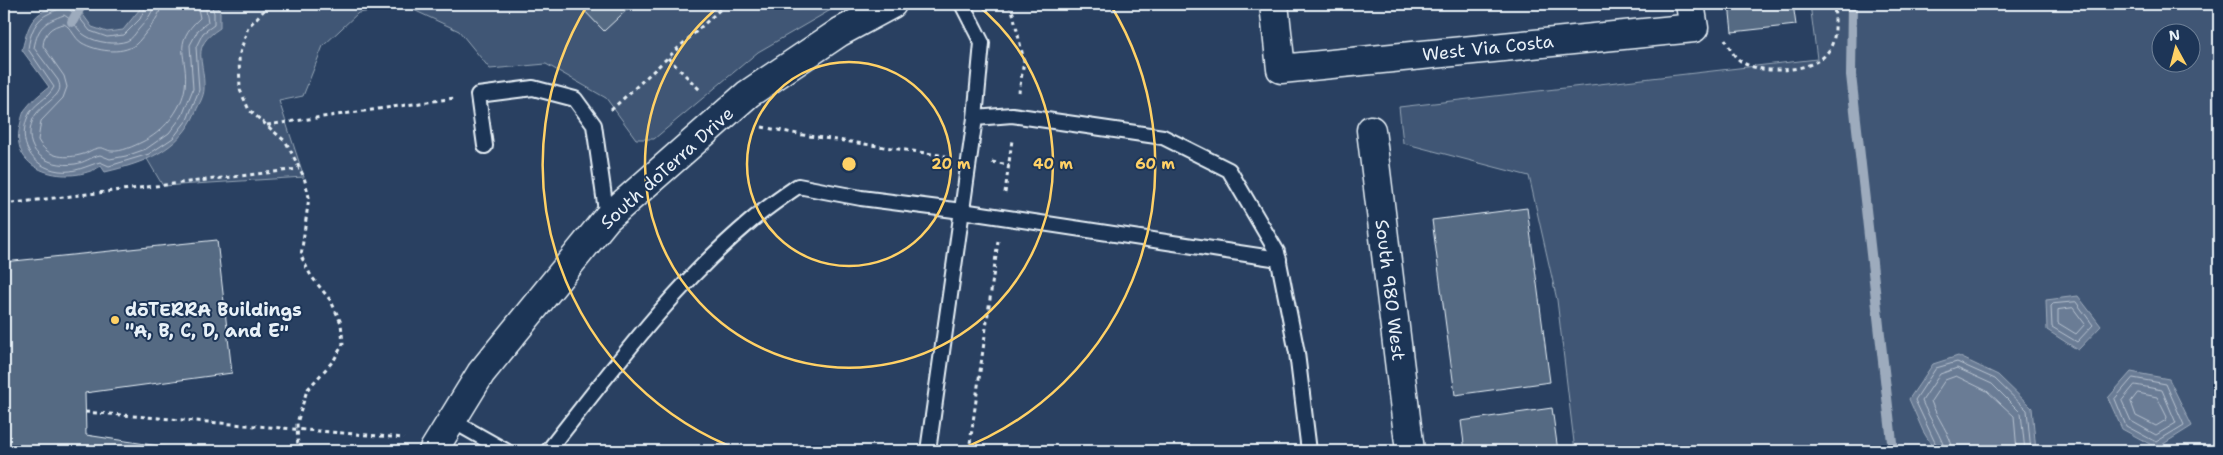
<svg xmlns="http://www.w3.org/2000/svg" width="2223" height="455" font-family="'Shantell Sans',sans-serif">
	<rect width="100%" height="100%" fill="#294061"/>
	<filter id="ink" filterUnits="userSpaceOnUse"><feTurbulence type="fractalNoise" baseFrequency=".02" numOctaves="2"/><feDisplacementMap in="SourceGraphic" scale="10" xChannelSelector="R" yChannelSelector="G"/><feConvolveMatrix kernelMatrix="1 2 1 2 8 2 1 2 1" color-interpolation-filters="sRGB"/></filter>
	<g filter="url(#ink)">
		<g fill="#415774" stroke="#94a4b6" fill-rule="evenodd">
			<path d="M56,4h785l-83,48 -104,87h-18l-30,-41 -60,-34 -56,5 -31,-38 -54,-25 -47,7 -35,33 -20,50 -24,5 25,76 -141,9z"/>
			<path d="M1810,4h409v447h-644l-18,-151 -28,-124 -126,-33 -4,-36 418,-48zM2160,32h30v30h-30z"/>
		</g>
		<g fill="#6b7c95" stroke="#9dabbd">
			<path d="M67,4l14,8 11,15 15,5 16,-2 21,-26h71l5,8v16c-31,20 -15,31 -16,61 0,7 -5,15 -8,22 -16,40 -53,52 -91,61l-4,-6c-32,20 -93,7 -81,-40 1,-5 2,-10 4,-15 7,-10 16,-17 25,-24l-27,-37c8,-32 12,-39 45,-46z"/>
			<path d="M2078,296l23,30 -23,24 -31,-20 -1,-30z"/>
			<path d="M1958,356l40,19 34,33 4,43h-101l-12,-20 -14,-32 24,-35z"/>
			<path d="M2131,372l38,7 23,47 -35,22 -35,-19 -14,-31z"/>
		</g>
		<g fill="none" stroke-linecap="round" stroke-linejoin="round">
			<g stroke="#b6c2d0" stroke-width="1">
				<path d="M147,4l-7,15 -16,16 -17,2 -17,-6 -12,-15 -14,-10c-5,4 -9,4 -14,7 -15,6 -20,21 -22,36l26,38c-6,12 -21,17 -26,29 -11,26 3,51 31,55 16,2 27,-5 41,-9l9,4 40,-12 24,-16 14,-18 12,-30 -3,-43 7,-14 11,-8v-12l-3,-9"/>
				<path d="M154,4c-1,10 -9,18 -16,26 -3,4 -6,9 -11,11 -11,4 -30,2 -41,-5 -9,-5 -10,-14 -22,-21 -19,7 -26,11 -30,33l24,32c2,5 3,9 -1,14 -7,9 -19,14 -24,25 -12,31 13,49 42,45 9,-1 16,-7 25,-9l10,4 16,-3 20,-7 23,-16 13,-17 11,-27 -3,-44 8,-15 10,-8 -3,-18"/>
				<path d="M161,4c0,9 -6,16 -11,24 -5,5 -10,13 -15,17 -14,10 -39,6 -53,-2 -8,-5 -10,-15 -18,-19 -13,2 -20,9 -21,22l21,30 3,11 -4,11 -22,23 -3,19c9,17 25,19 42,15 7,-1 11,-6 18,-7 6,-1 9,3 14,3 9,1 22,-5 30,-9 20,-9 40,-32 43,-55 4,-31 -15,-42 15,-69l-3,-14"/>
				<path d="M2076,302l17,23 -16,17 -25,-15 -1,-21 2,-2z"/>
				<path d="M2073,308l12,16 -9,10 -18,-11v-13z"/>
				<path d="M2133,378l33,6 18,41 -28,17 -30,-16 -11,-27z"/>
				<path d="M2135,385l27,5 14,33 -20,12 -25,-14 -9,-20z"/>
				<path d="M2138,393l19,4 10,20 -1,3 -10,6 -20,-10 -5,-14z"/>
				<path d="M1939,451l-24,-51 21,-32 21,-6 38,17 32,31 4,41"/>
				<path d="M1945,451c-1,-10 -18,-37 -23,-50l18,-27 17,-6 35,16 29,29 4,38"/>
				<path d="M1953,451c-1,-15 -17,-34 -22,-50l14,-21 11,-4 31,15 27,25 3,35"/>
			</g>
			<g stroke="#9dabbd" stroke-width="10">
				<path d="M1852,4l-1,71 42,376"/>
				<path d="M72,22l10,-18"/>
			</g>
		</g>
		<g fill="#556a83" stroke="#e8f1f8">
			<path d="M578,4h55l-29,27z"/>
			<path d="M1729,4h64l3,21 -64,7z"/>
			<path d="M1527,208l23,174 -95,13 -23,-175z"/>
			<path d="M217,240l15,133 -147,20 1,42 106,16h-188v-189z"/>
			<path d="M1552,408l6,43h-93l-4,-30z"/>
		</g>
		<g fill="none" stroke-linecap="round" stroke-linejoin="round">
			<g stroke="#e8f1f8" stroke-width="18">
				<g id="service">
					<path d="M975,118l37,-3 151,22 66,33 48,82 20,101 12,98"/>
					<path d="M485,146l-7,-51 55,-7 42,11 19,26 13,93"/>
					<path d="M451,420l55,31"/>
					<path d="M548,451c63,-80 125,-165 204,-231 14,-12 30,-23 46,-34l63,12 101,13 317,48"/>
					<path d="M928,451l47,-333 7,-75 -20,-39"/>
				</g>
			</g>
			<g stroke="#e8f1f8" stroke-width="31">
				<g id="minor">
					<path d="M1274,4l7,65 413,-41 -4,-24"/>
					<path d="M1371,130l39,321"/>
				</g>
			</g>
			<g stroke="#e8f1f8" stroke-width="31">
				<path id="tertiary" d="M433,451l48,-78 126,-155 141,-124 92,-62 52,-28"/>
			</g>
			<g stroke="#e8f1f8" stroke-width="3" stroke-dasharray="4 4" stroke-linecap="butt">
				<path d="M270,4l-22,23 -9,29 1,34 9,20 37,32 18,35 5,20 -8,59 10,20 20,25 10,22 2,21 -9,16 -27,30 -10,33 1,28"/>
				<path d="M1009,4l4,9 11,48 -5,31"/>
				<path d="M1725,39c4,6 7,15 13,20 18,17 74,14 89,-6 11,-14 8,-33 7,-49"/>
				<path d="M668,58l32,32"/>
				<path d="M611,110l115,-106"/>
				<path d="M267,125l188,-27"/>
				<path d="M762,127l41,8 143,21"/>
				<path d="M992,162l17,3"/>
				<path d="M1005,193l7,-53"/>
				<path d="M4,204l295,-35"/>
				<path d="M85,412l319,26"/>
				<path d="M969,451l29,-210"/>
			</g>
			<use href="#service" stroke="#1d3557" stroke-width="14"/>
			<use href="#minor" stroke="#1d3557" stroke-width="28"/>
			<use href="#tertiary" stroke="#1d3557" stroke-width="28"/>
		</g>
	</g>
	<g fill="none" stroke="#ffd166" stroke-width="2.5">
		<circle cx="849" cy="164" r="102"/>
		<path d="M976 4A204 204 0 1 1 722 4"/>
		<path d="M742 451A306 306 0 0 1 588 4M1110 4A306 306 0 0 1 956 451"/>
	</g>
	<circle fill="#ffd166" stroke="#1d3557" stroke-width="2" cx="115" cy="320" r="5"/>
	<g text-anchor="middle" stroke-width="4" stroke-linejoin="round" paint-order="stroke">
		<g font-size="18" fill="#e8f1f8" stroke="#1d3557">
			<text transform="translate(1488 48) rotate(-6)" y="6">West Via Costa</text>
			<text transform="translate(667 168) rotate(-42)" y="6">South doTerra Drive</text>
			<text transform="translate(1390 290) rotate(83)" y="6">South 980 West</text>
		</g>
		<g font-size="18" font-weight="bold" fill="#e8f1f8" stroke="#1d3557" text-anchor="start">
			<text x="125" y="316">dōTERRA Buildings<tspan x="125" dy="21">"A, B, C, D, and E"</tspan></text>
		</g>
	</g>
	<circle cx="849" cy="164" r="8" fill="#ffd166" stroke="#1d3557" stroke-width="2.5"/>
	<g font-size="15" text-anchor="middle" font-weight="bold" fill="#ffd166" stroke="#1d3557" stroke-width="4" stroke-linejoin="round" paint-order="stroke">
		<text x="951" y="169">20 m</text>
		<text x="1053" y="169">40 m</text>
		<text x="1155" y="169">60 m</text>
	</g>
	<rect width="2223" height="455" fill="none" stroke="#1d3557" stroke-width="20"/>
	<rect x="10" y="10" width="2203" height="435" fill="none" stroke="#e8f1f8" stroke-width="2" filter="url(#ink)"/>
	<g transform="translate(2176 48) rotate(353)"><circle r="24" fill="#1d3557" stroke="#6e8097"/>
	<path d="M0-4L9 19L0 12L-9 19Z" fill="#ffd166"/>
	<text y="-8" font-size="14" font-weight="bold" text-anchor="middle" fill="#e8f1f8">N</text>
	</g>
</svg>
